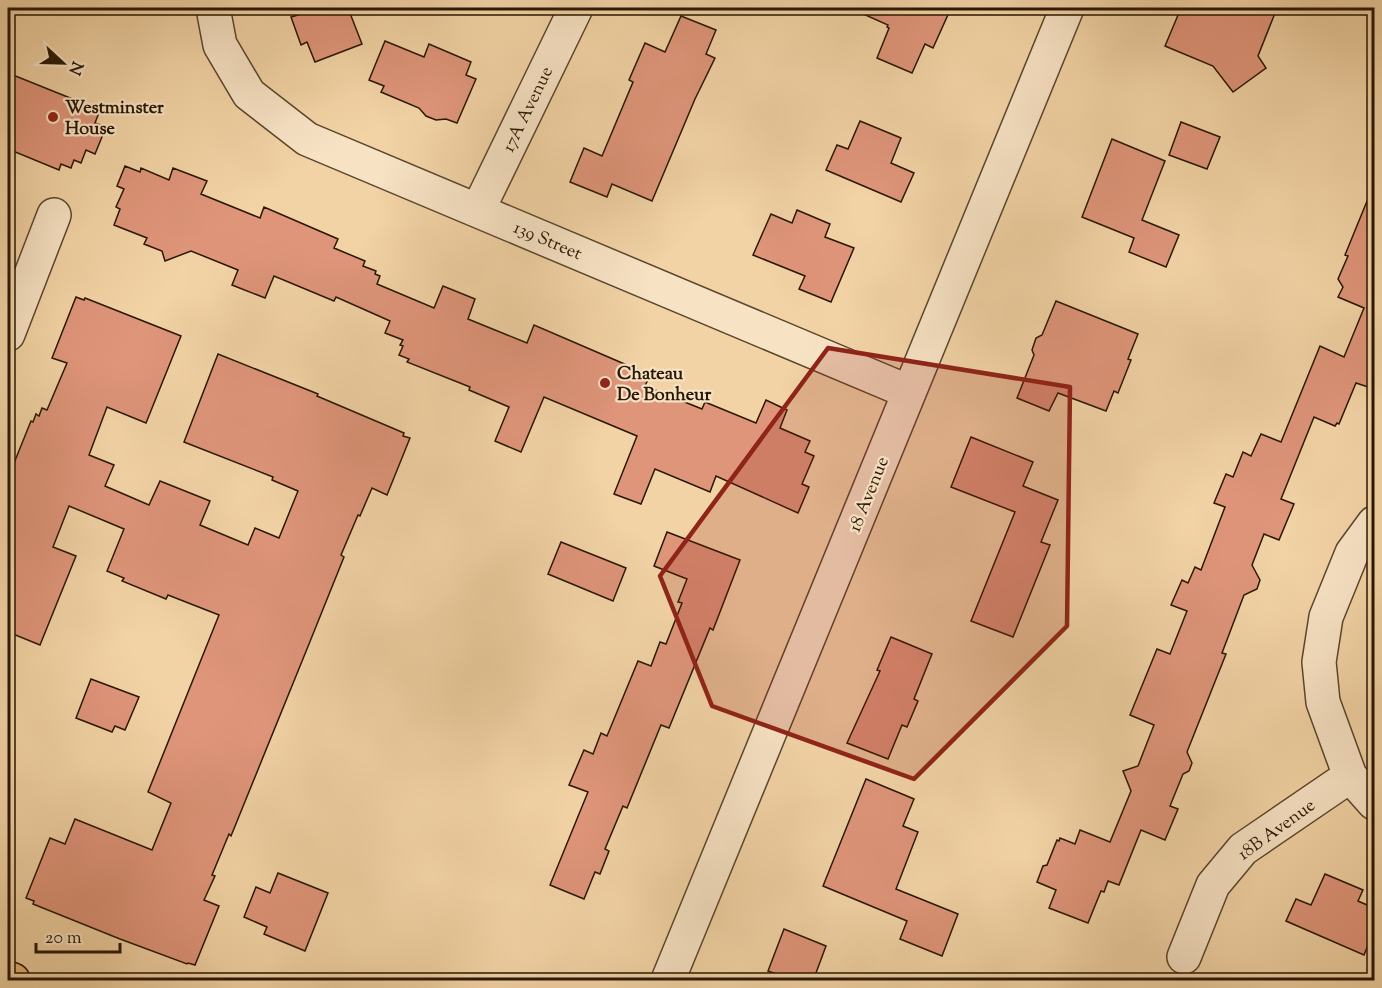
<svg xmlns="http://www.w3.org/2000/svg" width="1382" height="988" font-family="'Sorts Mill Goudy',serif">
	<rect width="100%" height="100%" fill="#f2d3a5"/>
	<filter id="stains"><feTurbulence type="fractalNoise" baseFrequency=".00333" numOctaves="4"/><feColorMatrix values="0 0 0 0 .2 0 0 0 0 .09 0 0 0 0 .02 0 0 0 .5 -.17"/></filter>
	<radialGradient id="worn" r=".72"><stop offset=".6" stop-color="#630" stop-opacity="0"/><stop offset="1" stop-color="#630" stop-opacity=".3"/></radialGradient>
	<g fill="#df957a" stroke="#281704" stroke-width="1.5">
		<path d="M295,8h53l14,36 -47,18 -8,-20 -6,3 -10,-28 7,-2z"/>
		<path d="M850,8h101l-18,40 -8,-4 -13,29 -35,-15 12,-30 -2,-1 1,-2z"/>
		<path d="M1181,8h96l-19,48 8,12 -33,24 -20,-26 -48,-20z"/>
		<path d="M681,16l35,14 -10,24 9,4 -20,41 -43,102 -40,-17 -5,13 -37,-15 14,-34 18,8 31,-74 -4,-2 16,-37 20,9z"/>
		<path d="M385,41l39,16 5,-13 42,18 -5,13 10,4 -19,44 -11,-4 -10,1 -10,-4 -7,-8 -38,-16 3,-6 -15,-6z"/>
		<path d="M8,73l92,37 -5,13 11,4 -11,27 -9,-4 -5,13 -7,-3 -3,8 -10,-4 -2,6 -51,-21z"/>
		<path d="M860,121l41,17 -10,25 23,10 -13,29 -75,-32 11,-25 11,4z"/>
		<path d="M1181,122l39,15 -13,32 -38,-14z"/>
		<path d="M1112,139l53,22 -23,59 37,15 -13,32 -37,-15 5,-14 -52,-21z"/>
		<path d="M125,166l15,6 1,-4 28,12 4,-12 34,13 -6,13 59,24 4,-11 74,32 -4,9 31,13 -2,5 13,5 -1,3 5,2 -3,8 57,24 9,-22 32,13 -7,20 59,24 7,-18 116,50 -5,11 57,23 3,-7 51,21 10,-23 21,10 -7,18 30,13 -5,11 9,4 -12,28 7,3 -11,26 -82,-37 -6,16 -55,-23 -14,35 -27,-10 23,-58 -93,-39 -23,55 -26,-11 14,-34 -40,-17 1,-3 -63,-25 2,-3 -10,-4 4,-9 -3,-1 3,-5 -18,-7 5,-12 -54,-24 -2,4 -60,-25 -9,22 -33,-13 6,-15 -47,-19 -26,10 -3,-10 -18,-7 3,-6 -33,-13 6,-16 -4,-2 8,-18 -7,-3z"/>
		<path d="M1374,184v205l-18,-6 -17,41 -2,-1 -2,3 -21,-9 -33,82 13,5 -15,36 -15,-6 -12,31 8,15 -3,9 -13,6 -22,58 4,1 -39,98 5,11 -3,8 -6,3 -13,32 8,3 -13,31 -24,-10 -22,55 -11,-4 -4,11 -3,-1 -13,32 -39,-15 7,-18 -19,-8 6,-16 4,-1 10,-25 2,1 1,-3 15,6 5,-14 30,12 21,-51 -8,-20 15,-5 16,-41 -24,-10 27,-66 13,5 17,-43 -16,-6 11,-25 6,3 7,-16 6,3 24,-63 -11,-4 12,-29 7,3 10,-25 8,4 10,-22 20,8 39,-96 24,11 20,-49 -26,-11 5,-10 -5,-8 10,-23 -3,-1z"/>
		<path d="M797,210l33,14 -5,13 29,11 -23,54 -32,-13 6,-13 -52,-21 18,-41 21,9z"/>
		<path d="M76,297l8,3 1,-2 96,38 -35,87 -39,-16 -18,48 25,10 -9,21 44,19 11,-24 50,20 -10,24 48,20 7,-17 24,10 19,-47 -26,-11 1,-3 -89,-35 34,-88 100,40 -1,2 87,37 -1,3 7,2 -23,57 -15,-7 -12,28 -2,-1 -17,40 3,2 -35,87 -78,192 -2,-2 -17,41 3,1 -11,24 15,6 -24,59 -7,-2 -1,1 -67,-25 -87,-35 1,-3 -8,-3 24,-60 15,6 10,-25 77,31 19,-47 -23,-11 71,-177 -51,-20 -2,4 -44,-18 2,-3 -17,-7 17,-42 -55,-23 -16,41 23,9 -36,89 -32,-13v-154l23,-57 2,1 3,-8 3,2 3,-8 5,2 20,-47 -15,-5z"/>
		<path d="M1056,301l82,33 -10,25 3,1 -13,33 -4,-2 -8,20 -48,-18 -9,18 -32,-13 17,-43 -2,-5 4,-12 6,-3z"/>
		<path d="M971,437l62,25 -10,24 35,14 -17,42 9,3 -37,92 -42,-16 44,-109 -64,-25z"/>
		<path d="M667,532l73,28 -27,70 -3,-2 -41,100 -8,-3 -34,83 -4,-2 -18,43 4,2 -9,23 -5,-2 -11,27 -34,-14 38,-93 -19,-7 15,-35 9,4 8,-21 6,3 31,-75 13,5 9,-24 6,2 16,-41 -4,-1 9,-23 -33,-13z"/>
		<path d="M561,542l65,26 -13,33 -65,-27z"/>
		<path d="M891,637l41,17 -18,45 4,2 -11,26 -5,-2 -14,34 -41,-16 33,-72 -3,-1z"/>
		<path d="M91,679l48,18 -14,33 -10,-4 -3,6 -36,-14z"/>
		<path d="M866,779l48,20 -11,27 15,6 -22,57 62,25 -16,42 -42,-17 7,-18 -84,-35z"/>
		<path d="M278,873l50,20 -23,58 -41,-17 3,-7 -23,-10 12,-30 14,6z"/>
		<path d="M1325,874l38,16 -5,11 16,7v40l-6,-3 -4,10 -78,-34 10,-22 15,6z"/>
		<path d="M784,929l42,17 -13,35h-40l3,-7 -8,-3z"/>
	</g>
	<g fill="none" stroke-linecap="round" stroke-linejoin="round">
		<g stroke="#5a462c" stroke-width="36">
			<g id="minor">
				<path d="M213,8l7,37 29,49 58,45 602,253"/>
				<path d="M478,210l98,-202"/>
				<path d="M8,334l46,-119"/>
				<path d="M1374,523l-22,30 -26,64 -7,45 4,40 27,74 24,27"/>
				<path d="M1184,957l29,-72 30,-36 107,-73"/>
				<path d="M668,980l399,-972"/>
			</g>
		</g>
		<g stroke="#281704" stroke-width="36">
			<path id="major" d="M8,978l5,2"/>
		</g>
		<use href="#minor" stroke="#f7e2c4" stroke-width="33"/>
		<use href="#major" stroke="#e9ba72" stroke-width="33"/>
	</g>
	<path fill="#8f2418" fill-opacity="0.2" stroke="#8f2418" stroke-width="4.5" stroke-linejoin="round" d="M828,348l242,39 -3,239 -153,153 -202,-73 -52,-130z"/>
	<g fill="#8f2418" stroke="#f7e2c4" stroke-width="2">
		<circle cx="53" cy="117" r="6"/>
		<circle cx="605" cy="383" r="6"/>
	</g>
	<g text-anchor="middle" stroke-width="4.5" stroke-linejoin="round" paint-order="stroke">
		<g font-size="18" font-weight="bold" fill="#281704" stroke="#f7e2c4" text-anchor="start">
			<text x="65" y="113">Westminster<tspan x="65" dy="21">House</tspan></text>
			<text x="617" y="379">Chateau<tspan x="617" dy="21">De Bonheur</tspan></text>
		</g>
		<g font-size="18" fill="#281704" stroke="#f7e2c4">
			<text transform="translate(527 109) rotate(-64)" y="6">17A Avenue</text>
			<text transform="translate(548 240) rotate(23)" y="6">139 Street</text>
			<text transform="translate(868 494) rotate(-68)" y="6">18 Avenue</text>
			<text transform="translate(1276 829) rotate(-36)" y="6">18B Avenue</text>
		</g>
	</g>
	<rect width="1382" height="988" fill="none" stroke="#f2d3a5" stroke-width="30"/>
	<rect x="9" y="9" width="1364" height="970" fill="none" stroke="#281704" stroke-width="3"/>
	<rect x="15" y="15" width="1352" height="958" fill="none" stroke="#281704" stroke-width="1.5"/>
	<g transform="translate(63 63) rotate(112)" stroke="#f7e2c4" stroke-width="4.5" paint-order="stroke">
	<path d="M0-4.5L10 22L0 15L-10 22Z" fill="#281704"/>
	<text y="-9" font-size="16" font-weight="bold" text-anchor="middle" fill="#281704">N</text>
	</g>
	<path d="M36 943v9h84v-9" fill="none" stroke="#281704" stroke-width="3"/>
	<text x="45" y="943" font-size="18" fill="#281704" stroke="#f7e2c4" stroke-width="4.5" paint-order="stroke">20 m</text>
	<rect width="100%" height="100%" filter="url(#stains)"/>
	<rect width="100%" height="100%" fill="url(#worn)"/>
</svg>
